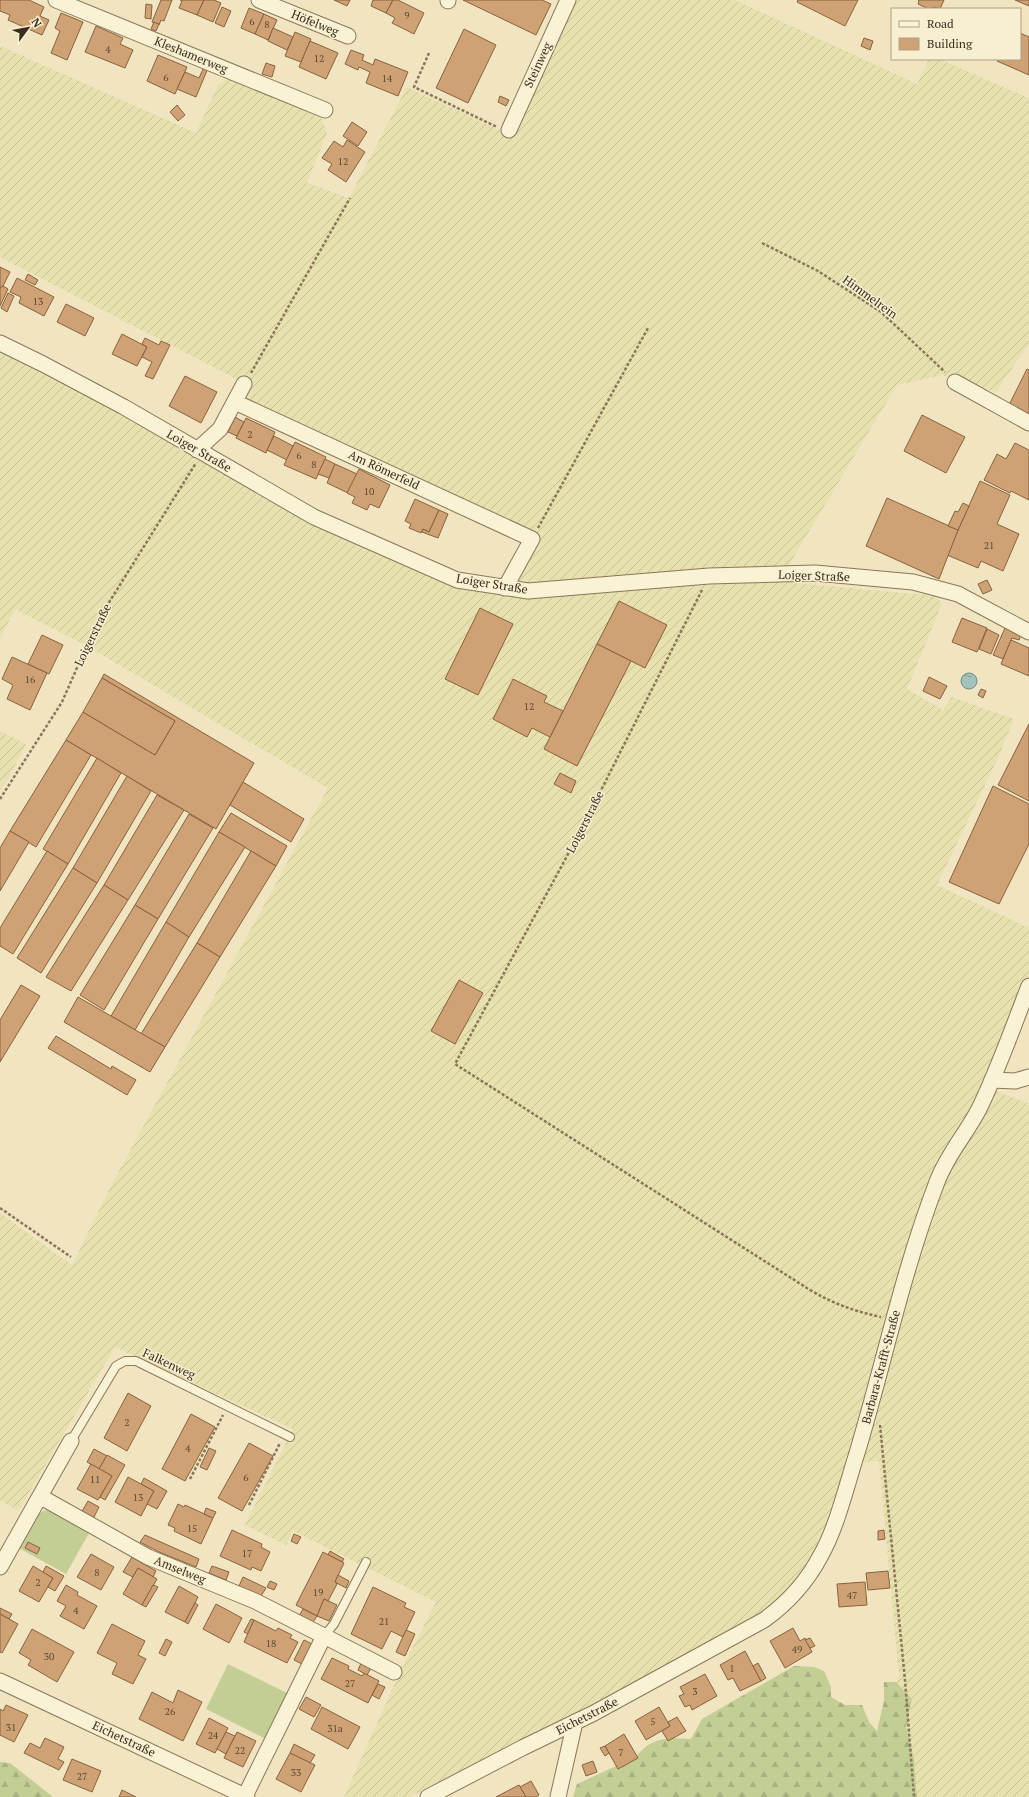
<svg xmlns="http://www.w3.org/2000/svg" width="1029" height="1797" font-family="'PT Serif',serif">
	<defs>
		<pattern id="farmland-furrows" width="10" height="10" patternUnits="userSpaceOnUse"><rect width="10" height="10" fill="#e6e1ae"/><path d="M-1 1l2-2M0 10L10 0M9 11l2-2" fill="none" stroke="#c6c195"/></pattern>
		<pattern id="forest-firs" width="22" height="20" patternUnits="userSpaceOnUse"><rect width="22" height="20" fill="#c2ce94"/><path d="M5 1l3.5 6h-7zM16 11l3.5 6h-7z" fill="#a7b17f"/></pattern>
		<pattern id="water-ripples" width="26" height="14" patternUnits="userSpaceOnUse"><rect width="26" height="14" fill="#a3c2bb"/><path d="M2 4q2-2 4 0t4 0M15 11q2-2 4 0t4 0" fill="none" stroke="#869e97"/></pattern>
	</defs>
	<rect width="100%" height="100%" fill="#f0e5c0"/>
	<g fill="url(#farmland-furrows)">
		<path d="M575,0h160l182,84 12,-25h10l90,39v245l-33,49 -54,-17 -45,10 -110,183 -1,14 149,14 7,7 -35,86 36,21 9,-13 62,22 -17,41 -60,125 92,43v73l-35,89 35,14v693h-112l-3,-39 -8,-31 6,-28 -16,-17 3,-5 -20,-216 -33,3 -14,47 -20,44 -28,41 -42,30 -157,83 -75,36 -100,52h-66l57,-127 35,-68 -143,-71 -7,14 -41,-20 48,-96 -178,-82 -97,164 -18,-11v-287l72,52 42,-85 214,-392 -243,-143 -70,-36 -15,30v-303l279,157 178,80 54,10 26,-46 -298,-138 7,-15 -246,-127v-211l196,87 22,-48 11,-7 90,33 8,22 -20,50 42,15 58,-111 103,48z"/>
		<path d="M0,731l26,13 -18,35 -8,11z"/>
	</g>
	<g fill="#c2ce94">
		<path d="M48,1510l7,2 34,21 -23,41 -49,-27c8,-13 14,-34 31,-37z"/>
		<path d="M228,1664l61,30 -23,45 -60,-30z"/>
	</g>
	<g fill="url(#forest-firs)">
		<path d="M794,1666l20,1 10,4 7,16v10l14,8h17l7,17 8,9 7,-30v-19h12l16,17 -6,28 8,31 3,39h-344l4,-13 39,-18 16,-4c17,-24 31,-25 59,-23l11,-20z"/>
		<path d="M0,1762l10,1 43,34h-53z"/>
	</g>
	<circle fill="url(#water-ripples)" stroke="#6a908a" cx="969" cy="681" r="8"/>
	<g fill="#cfa275" stroke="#8a613c">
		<path d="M0,0h29l15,7 -4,9 9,4 -7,15 -34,-15 2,-5 -10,-4z"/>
		<path d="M161,0h11l-8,21 -3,-1 -2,5 -7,-3z"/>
		<path d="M180,0h24l-7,15 -18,-7 3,-7z"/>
		<path d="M204,0h10l7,3 -8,19 -16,-7z"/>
		<path d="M334,0h16l-3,6z"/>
		<path d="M373,0h20l-7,13 -15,-7z"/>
		<path d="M393,0h5l26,13 -10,21 -22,-11 3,-5 -9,-5z"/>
		<path d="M463,0h79l9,4 -15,31z"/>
		<path d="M798,0h60l-13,26 -48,-24z"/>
		<path d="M918,0h26l-4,9 -6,-2 -5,2 -11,-5 1,-3z"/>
		<path d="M1015,0h14v6z"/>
		<path d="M146,4l6,1 -1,14 -6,-1z"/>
		<path d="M222,7l9,4 -7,16 -9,-4z"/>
		<path d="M249,8l15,6 -9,20 -14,-6z"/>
		<path d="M61,13l22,9 -16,38 -16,-7 9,-22 -5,-3z"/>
		<path d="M264,14l13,6 -9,20 -13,-6z"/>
		<path d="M154,22l5,2 -3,7 -5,-2z"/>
		<path d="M96,26l27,12 -3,6 13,6 -8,18 -40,-16z"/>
		<path d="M273,28l20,9 -6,13 -19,-9z"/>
		<path d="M464,29l32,16 -28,58 -32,-15z"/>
		<path d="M295,32l16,7 -10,23 -16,-6z"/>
		<path d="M1020,33l9,4v38l-32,-14 1,-2h22z"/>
		<path d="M864,38l9,3 -3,9 -9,-4z"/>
		<path d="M310,41l28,12 -12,26 -27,-12z"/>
		<path d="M351,50l13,5 -2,5 11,5 2,-6 33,13 -10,24 -32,-13 4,-11 -11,-5 -1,3 -13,-6z"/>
		<path d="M158,55l29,12 -12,27 -28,-13z"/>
		<path d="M266,63l9,3 -3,11 -10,-3z"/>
		<path d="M204,67l4,1 -12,29 -19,-8 8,-17 14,6z"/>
		<path d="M500,96l9,4 -3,6 -8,-4z"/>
		<path d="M177,105l8,10 -7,6 -8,-9z"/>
		<path d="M352,122l15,10 -9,14 -15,-10z"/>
		<path d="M347,140l18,12 -19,30 -18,-12 4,-6 -10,-6 12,-17 9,6z"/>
		<path d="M0,267l10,5 -8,16h-2z"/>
		<path d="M28,274l10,6 -3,5 -10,-5z"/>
		<path d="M17,278l37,19 -10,19 -25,-13 2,-6 -11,-5z"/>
		<path d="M3,286l5,3 -8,17v-18z"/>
		<path d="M8,293l6,3 -7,16 -6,-4z"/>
		<path d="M66,304l28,14 -9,18 -28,-14z"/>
		<path d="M122,334l25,13 -10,19 -25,-12z"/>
		<path d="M145,338l14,7 2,-4 9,4 -17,34 -8,-3 7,-14 -10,-5 5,-10 -5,-3z"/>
		<path d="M1027,369l2,1v46l-20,-11z"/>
		<path d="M185,376l32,16 -16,31 -32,-17z"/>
		<path d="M922,415l43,22 -19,36 -42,-22z"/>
		<path d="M235,417l9,5 -7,14 -9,-4z"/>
		<path d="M246,418l29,14 -9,21 -30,-15z"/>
		<path d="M274,436l19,10 -6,14 -20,-10z"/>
		<path d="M295,442l31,15 -10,22 -32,-14z"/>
		<path d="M1015,443l14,7v50l-18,-9 -1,2 -26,-13 13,-26 9,5z"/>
		<path d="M325,459l10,5 -6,14 -11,-4z"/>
		<path d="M335,464l22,10 -9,19 -21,-10z"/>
		<path d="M359,469l31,16 -11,23 -9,-4 -3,6 -15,-7 3,-6 -8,-4z"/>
		<path d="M980,481l30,14 -13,29 22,10 -16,37 -22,-10 -3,7 -31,-13z"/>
		<path d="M887,498l71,32 -19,49 -73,-33z"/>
		<path d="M415,499l24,11 -10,22 -6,-3 -2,4 -12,-5 2,-4 -6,-3z"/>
		<path d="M963,503l6,3 -11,24 -10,-4 7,-15 3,1z"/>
		<path d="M439,510l9,4 -10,24 -16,-6 1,-3 6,3z"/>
		<path d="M987,580l5,10 -9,4 -5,-10z"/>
		<path d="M619,601l48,24 -22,43 -48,-24z"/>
		<path d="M480,608l33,16 -35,71 -33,-16z"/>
		<path d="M962,618l25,10 -10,24 -25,-10z"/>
		<path d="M1005,628l16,7 -2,5 -7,-2 -9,21 -10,-4z"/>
		<path d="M987,629l12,6 -8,19 -12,-5z"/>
		<path d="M42,635l21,10 -14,29 -21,-10z"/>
		<path d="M1011,640l18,8v28l-28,-12z"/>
		<path d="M597,644l34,17 -54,105 -33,-17z"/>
		<path d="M12,657l35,16 -17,37 -23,-11 6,-14 -11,-6z"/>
		<path d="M104,674l150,89 -38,66 -150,-89 17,-28 72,43 20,-34 -73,-43z"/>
		<path d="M929,677l18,9 -7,13 -17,-8z"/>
		<path d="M102,678l73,43 -20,34 -72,-43z"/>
		<path d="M513,679l34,17 -3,6 19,9 -13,26 -18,-9 -5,9 -34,-18z"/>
		<path d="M981,689l5,2 -3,7 -5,-3z"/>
		<path d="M1029,724v77l-31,-16z"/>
		<path d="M66,740l25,15 -55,92 -26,-16z"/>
		<path d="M97,758l24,15 -53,91 -25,-15z"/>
		<path d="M560,773l16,8 -5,12 -17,-9z"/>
		<path d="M127,776l24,15 -54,92 -24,-15z"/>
		<path d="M243,782l61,37 -13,23 -61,-37z"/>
		<path d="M993,786l36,18v40l-30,60 -50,-22z"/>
		<path d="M157,795l27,15 -56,90 -24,-15z"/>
		<path d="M231,813l56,33 -11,20 -57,-34z"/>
		<path d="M189,814l24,14 -55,91 -23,-14z"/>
		<path d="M10,831l19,11 -29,49v-43z"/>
		<path d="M219,832l26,15 -56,90 -23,-15z"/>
		<path d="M47,851l21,13 -55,90 -13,-8v-18z"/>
		<path d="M251,851l25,15 -56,91 -23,-14z"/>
		<path d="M73,868l24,15 -56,90 -24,-15z"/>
		<path d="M104,885l24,15 -57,91 -25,-14z"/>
		<path d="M135,905l23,14 -54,91 -24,-15z"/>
		<path d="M166,922l23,15 -54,93 -24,-14z"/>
		<path d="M197,943l23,14 -55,90 -24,-13z"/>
		<path d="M459,980l24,13 -28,51 -24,-13z"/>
		<path d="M21,985l19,11 -40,66v-42z"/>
		<path d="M78,997l87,50 -15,25 -86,-50z"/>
		<path d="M56,1036l55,33 1,-3 24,14 -9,15 -79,-47z"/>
		<path d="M128,1393l23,13 -24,45 -23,-13z"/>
		<path d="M191,1414l24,13 -30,54 -23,-12z"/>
		<path d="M249,1443l24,13 -31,55 -24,-13z"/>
		<path d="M209,1448l7,3 -9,19 -7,-3z"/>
		<path d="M94,1449l13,7 -8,13 -12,-7z"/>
		<path d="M107,1455l18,10 -20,35 -5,-3 12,-21 -13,-7z"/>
		<path d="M91,1464l21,12 -14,24 -21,-11z"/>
		<path d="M128,1477l26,14 -13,25 -26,-14z"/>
		<path d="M144,1478l23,13 -10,18 -10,-5 7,-13 -13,-7z"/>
		<path d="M88,1501l11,6 -6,12 -12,-6z"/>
		<path d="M178,1504l6,3 1,-2 28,13 -12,26 -27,-13 1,-3 -7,-3z"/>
		<path d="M206,1508l10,4 -3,6 -9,-4z"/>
		<path d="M232,1530l30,14 -1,3 9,5 -9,19 -9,-4 -1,3 -31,-14z"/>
		<path d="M884,1530l1,9 -7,1v-9z"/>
		<path d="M294,1534l7,3 -4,7 -6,-3z"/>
		<path d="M145,1535l54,24 -3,8 -37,-15 -19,-10z"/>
		<path d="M28,1542l12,6 -3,6 -12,-6z"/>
		<path d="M330,1551l14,8 -2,3 -14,-7z"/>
		<path d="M323,1552l21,11 -9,19 2,2 -9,17 -4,-2 -7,17 -21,-11z"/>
		<path d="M91,1554l23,13 -13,23 -24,-13z"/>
		<path d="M132,1557l24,14 -3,6 -15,-9 -5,9 -10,-5z"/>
		<path d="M33,1566l20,12 -14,24 -20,-11z"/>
		<path d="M46,1566l18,10 -9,15 -7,-4 5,-9 -10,-6z"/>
		<path d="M212,1566l17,6 -3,8 -17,-7z"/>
		<path d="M138,1568l19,11 -15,26 -19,-11z"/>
		<path d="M888,1571l2,17 -22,2 -2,-17z"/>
		<path d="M338,1575l11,6 -3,7 -11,-6z"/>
		<path d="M243,1577l23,11 -5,8 -22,-10z"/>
		<path d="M270,1581l7,3 -3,6 -7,-3z"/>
		<path d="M865,1582l2,23 -28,2 -2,-23z"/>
		<path d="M66,1585l12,7 -1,3 20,11 -13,23 -24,-13 6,-10 -9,-5z"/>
		<path d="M153,1585l5,2 -12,20 -4,-2z"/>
		<path d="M179,1586l19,11 -13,25 -20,-10z"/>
		<path d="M373,1587l33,16 -2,4 11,5 -12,25 -12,-6 -9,18 -31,-15z"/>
		<path d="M324,1599l13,6 -8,16 -12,-5z"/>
		<path d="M195,1603l3,2 -10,19 -3,-2z"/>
		<path d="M216,1604l26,14 -13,25 -26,-14z"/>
		<path d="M0,1608l12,6 -3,5 -9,-5z"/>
		<path d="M303,1609l14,7 -4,6 -14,-6z"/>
		<path d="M0,1614l18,10 -16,29 -2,-1z"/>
		<path d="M251,1619l3,1 -6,14 -4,-2z"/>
		<path d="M254,1620l22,11 2,-3 14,7 -2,3 8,4 -11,21 -43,-21z"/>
		<path d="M112,1624l33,17 -7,14 8,4 -13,25 -21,-10 5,-11 -20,-10z"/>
		<path d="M793,1628l7,13 5,-3 7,14 -27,16 -15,-27z"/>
		<path d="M32,1629l42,23 -17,30 -29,-17 3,-5 -12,-7z"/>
		<path d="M406,1630l9,4 -10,22 -9,-4z"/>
		<path d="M810,1638l5,8 -5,2 -5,-8z"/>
		<path d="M166,1639l6,3 -7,14 -6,-3z"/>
		<path d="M304,1640l10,5 -10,20 -10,-5z"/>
		<path d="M745,1651l16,30 -21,10 -7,-13 -5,2 -8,-15z"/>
		<path d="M332,1658l17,8 -1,3 14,7 2,-3 15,8 -11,22 -47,-24z"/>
		<path d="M362,1661l10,5 -5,9 -9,-5z"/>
		<path d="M758,1663l8,15 -5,3 -8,-15z"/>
		<path d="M705,1674l12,22 -25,14 -2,-5 -5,2 -6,-11 5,-2 -4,-7z"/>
		<path d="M378,1684l7,3 -6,12 -7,-4z"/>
		<path d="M178,1690l24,12 -19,39 -44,-22 13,-27 21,11z"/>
		<path d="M306,1697l15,8 -7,12 -15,-8z"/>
		<path d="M6,1705l22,10 -14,27 -14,-7v-26l3,2z"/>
		<path d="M322,1707l38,20 -12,22 -37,-20z"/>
		<path d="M659,1707l11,19 -24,14 -11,-19z"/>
		<path d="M677,1717l9,14 -18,10 -6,-10 8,-5 -2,-4z"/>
		<path d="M209,1718l19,10 -13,25 -19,-9z"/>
		<path d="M226,1732l9,4 -9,18 -9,-5z"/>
		<path d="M237,1732l19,9 -13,26 -19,-9z"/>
		<path d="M624,1734l14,24 -20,11 -13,-23z"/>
		<path d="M45,1738l19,9 -6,12 6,3 -5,8 -35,-17 6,-10 10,5z"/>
		<path d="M294,1744l21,11 -5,8 -20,-10z"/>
		<path d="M605,1746l4,7 -4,3 -5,-8z"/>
		<path d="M290,1753l25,12 -14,27 -25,-13z"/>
		<path d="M72,1759l29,12 -9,21 -29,-12z"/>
		<path d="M593,1761l4,11 -11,4 -4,-11z"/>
		<path d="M531,1781l8,14 -3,2h-10l-6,-10z"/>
		<path d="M519,1785l7,12h-30z"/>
		<path d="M122,1790l14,7h-17z"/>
	</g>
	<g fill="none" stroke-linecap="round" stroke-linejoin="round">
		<g stroke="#8a7658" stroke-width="10">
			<g id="service">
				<path d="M71,1441l45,-75 9,-5h11l154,76"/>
				<path d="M324,1636l10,-12 32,-62"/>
			</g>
		</g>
		<g stroke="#8a7658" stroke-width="17">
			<g id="minor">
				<path d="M56,0l269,110"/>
				<path d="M259,0l89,36"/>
				<path d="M448,1v-1"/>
				<path d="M509,130l59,-130"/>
				<path d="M0,343l43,21 81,43 190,110 143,63 71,11 181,-15 106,-3 98,9 45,12 71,38"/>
				<path d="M955,382l74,41"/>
				<path d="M235,402l297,137 -27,49"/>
				<path d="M197,450l23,-21 24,-45"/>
				<path d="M992,1080l23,1 14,-4"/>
				<path d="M41,1497l107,60 107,44 69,35 -79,160"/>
				<path d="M0,1567l71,-126"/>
				<path d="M324,1636l70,36"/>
				<path d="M0,1681l247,116"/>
				<path d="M428,1797l94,-49 72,-35 170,-93c25,-18 43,-38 57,-65 16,-28 26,-71 36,-102 27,-90 46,-183 80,-271 10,-27 29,-48 42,-73 19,-39 34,-82 50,-123"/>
				<path d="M558,1797l17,-75"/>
			</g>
		</g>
		<g stroke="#8a7658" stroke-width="2.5" stroke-dasharray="3 2" stroke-linecap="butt">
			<path d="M429,53l-15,34 83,40"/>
			<path d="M762,243l56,28 63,41 64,60"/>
			<path d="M251,373l99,-175"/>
			<path d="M538,528l110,-200"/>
			<path d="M702,590l-121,240 -126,234 355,226c24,14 44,21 71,27"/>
			<path d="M0,799l62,-97 36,-82 98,-157"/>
			<path d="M0,1208l71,49"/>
			<path d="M880,1425l25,255 9,117"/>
			<path d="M190,1479l33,-64"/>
			<path d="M249,1505l31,-62"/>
		</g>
		<use href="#service" stroke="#faf2d4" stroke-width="8"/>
		<use href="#minor" stroke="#faf2d4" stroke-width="15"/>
	</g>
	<g text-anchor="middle" stroke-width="3" stroke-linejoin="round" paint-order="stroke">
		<g font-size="10" fill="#5e4a33">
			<text x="407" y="19">9</text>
			<text x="252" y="25">6</text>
			<text x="267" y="28">8</text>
			<text x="108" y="53">4</text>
			<text x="319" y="62">12</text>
			<text x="166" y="81">6</text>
			<text x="387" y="82">14</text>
			<text x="343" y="165">12</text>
			<text x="38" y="305">13</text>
			<text x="250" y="438">2</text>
			<text x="299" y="459">6</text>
			<text x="314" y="468">8</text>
			<text x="369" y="495">10</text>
			<text x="989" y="549">21</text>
			<text x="30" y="683">16</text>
			<text x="529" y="710">12</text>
			<text x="127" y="1426">2</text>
			<text x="188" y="1452">4</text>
			<text x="246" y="1481">6</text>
			<text x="95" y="1483">11</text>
			<text x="138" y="1501">13</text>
			<text x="192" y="1532">15</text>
			<text x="247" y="1557">17</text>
			<text x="97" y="1576">8</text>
			<text x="38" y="1586">2</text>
			<text x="318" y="1596">19</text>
			<text x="852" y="1599">47</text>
			<text x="76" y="1614">4</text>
			<text x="384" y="1625">21</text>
			<text x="271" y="1647">18</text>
			<text x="797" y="1653">49</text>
			<text x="49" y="1660">30</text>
			<text x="732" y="1672">1</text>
			<text x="350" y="1687">27</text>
			<text x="695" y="1695">3</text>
			<text x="170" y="1715">26</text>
			<text x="653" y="1725">5</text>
			<text x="11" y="1731">31</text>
			<text x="335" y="1732">31a</text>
			<text x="213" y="1739">24</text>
			<text x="240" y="1754">22</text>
			<text x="621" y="1756">7</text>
			<text x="296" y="1776">33</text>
			<text x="82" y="1780">27</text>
		</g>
		<g font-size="12" fill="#392c1d" stroke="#f7efd0">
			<text transform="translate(315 23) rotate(22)" y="4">Höfelweg</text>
			<text transform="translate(191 55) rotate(22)" y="4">Kleshamerweg</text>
			<text transform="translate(538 65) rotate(-65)" y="4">Steinweg</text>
			<text transform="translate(870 297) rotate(36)" y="4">Himmelrein</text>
			<text transform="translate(199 451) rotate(30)" y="4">Loiger Straße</text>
			<text transform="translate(384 470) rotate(25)" y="4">Am Römerfeld</text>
			<text transform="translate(814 576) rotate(2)" y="4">Loiger Straße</text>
			<text transform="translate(492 584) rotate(9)" y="4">Loiger Straße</text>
			<text transform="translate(93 635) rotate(-64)" y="4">Loigerstraße</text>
			<text transform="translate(585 822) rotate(-63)" y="4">Loigerstraße</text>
			<text transform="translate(169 1364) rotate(25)" y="4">Falkenweg</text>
			<text transform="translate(881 1367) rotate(-75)" y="4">Barbara-Krafft-Straße</text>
			<text transform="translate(180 1570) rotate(22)" y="4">Amselweg</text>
			<text transform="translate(587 1716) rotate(-27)" y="4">Eichetstraße</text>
			<text transform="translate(124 1739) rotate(25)" y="4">Eichetstraße</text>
		</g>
	</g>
	<rect x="891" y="8" width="130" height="52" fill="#f7efd0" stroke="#aba188"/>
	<rect x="899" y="21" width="20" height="6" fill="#faf2d4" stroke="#aba188"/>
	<text x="927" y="28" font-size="12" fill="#392c1d">Road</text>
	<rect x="899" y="38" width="20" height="12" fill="#cfa275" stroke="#aba188"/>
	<text x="927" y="48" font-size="12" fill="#392c1d">Building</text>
	<g transform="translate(28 28) rotate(58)" stroke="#f7efd0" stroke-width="3" paint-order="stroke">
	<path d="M0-3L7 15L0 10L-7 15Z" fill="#392c1d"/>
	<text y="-6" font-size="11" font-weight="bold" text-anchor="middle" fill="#392c1d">N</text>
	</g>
</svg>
